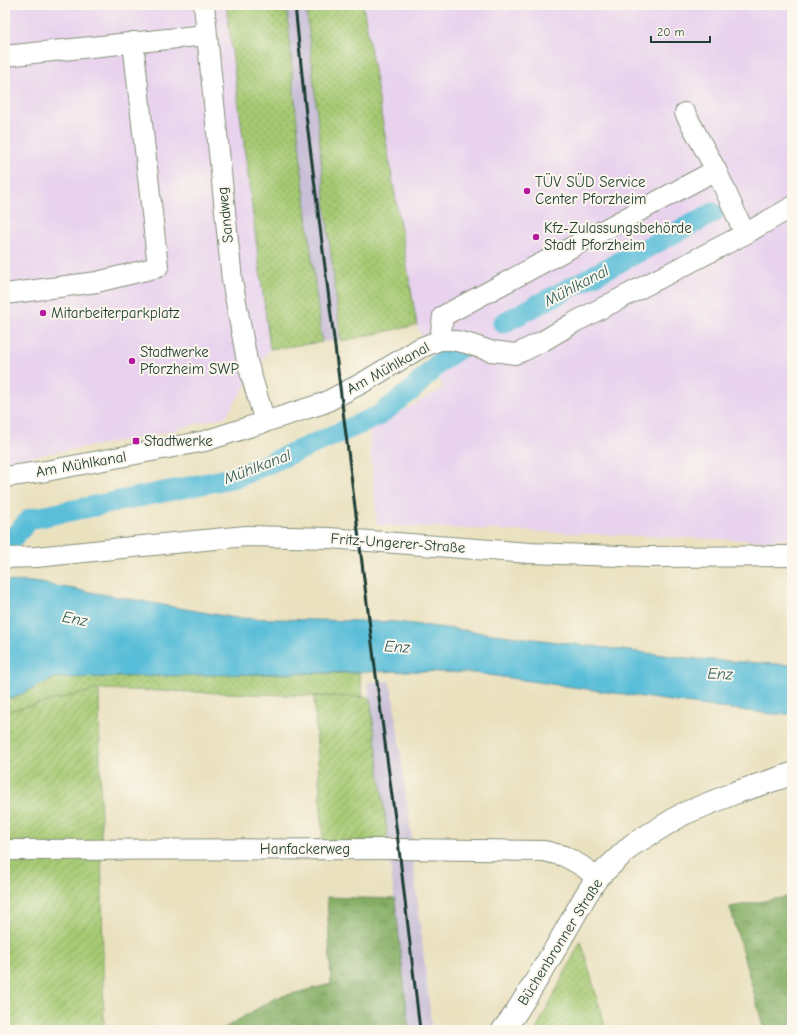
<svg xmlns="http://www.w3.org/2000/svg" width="797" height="1035" font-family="'Comic Neue',sans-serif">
	<defs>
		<pattern id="grass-dots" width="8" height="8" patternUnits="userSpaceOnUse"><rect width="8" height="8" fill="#a5c972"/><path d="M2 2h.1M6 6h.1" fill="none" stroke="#86a45e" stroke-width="1.8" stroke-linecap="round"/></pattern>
		<pattern id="forest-crowns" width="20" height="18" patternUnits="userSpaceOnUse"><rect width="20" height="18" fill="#84ad64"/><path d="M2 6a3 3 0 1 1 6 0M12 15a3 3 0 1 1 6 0" fill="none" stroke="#6b8e53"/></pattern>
		<pattern id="garden-furrows" width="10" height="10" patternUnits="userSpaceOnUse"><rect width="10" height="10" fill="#a5c972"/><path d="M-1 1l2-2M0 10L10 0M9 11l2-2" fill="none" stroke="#86a45e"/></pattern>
	</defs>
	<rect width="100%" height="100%" fill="#fbf7ec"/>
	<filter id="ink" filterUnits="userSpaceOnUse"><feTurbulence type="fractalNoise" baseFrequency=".025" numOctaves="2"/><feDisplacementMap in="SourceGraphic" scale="8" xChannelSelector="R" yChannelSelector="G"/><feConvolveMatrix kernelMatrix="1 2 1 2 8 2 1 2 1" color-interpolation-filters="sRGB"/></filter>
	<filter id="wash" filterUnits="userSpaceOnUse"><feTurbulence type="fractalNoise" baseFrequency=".012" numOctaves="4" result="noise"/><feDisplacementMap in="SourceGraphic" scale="16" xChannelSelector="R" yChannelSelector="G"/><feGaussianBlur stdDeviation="0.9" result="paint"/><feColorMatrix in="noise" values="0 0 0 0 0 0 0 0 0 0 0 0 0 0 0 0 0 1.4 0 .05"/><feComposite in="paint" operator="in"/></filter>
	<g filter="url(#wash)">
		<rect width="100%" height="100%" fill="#eae1bf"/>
		<g fill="#e8d2ee">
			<path d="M5,5h221l44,344 -44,67 -71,19 -150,26z"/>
			<path d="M363,5h429v533l-26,3 -389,-16 -8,-95 74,-42 -26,-63z"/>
		</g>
		<g fill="#c9bfd7">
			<path d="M287,5h19l9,88 12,127 14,121 -19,1 -16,-125 -13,-129z"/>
			<path d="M389,681l4,14 19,145h-24l-18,-143 -3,-15z"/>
			<path d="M390,861h23l19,169h-23z"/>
		</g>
		<g fill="url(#grass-dots)" stroke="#628353">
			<path d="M226,5h61c8,113 21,225 35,337l-52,7z"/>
			<path d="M306,5h57l54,320 -76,16 -14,-121 -12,-127z"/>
			<path d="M359,673l4,24 -49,-1 -215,-7 -94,23v-14h8l42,-20 133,-3z"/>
			<path d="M581,941l25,89h-70z"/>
		</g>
		<g fill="url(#forest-crowns)" stroke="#52754c">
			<path d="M792,896v134h-28l-34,-123z"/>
			<path d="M327,897l68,2 14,131h-188l54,-32 56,-14z"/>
		</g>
		<g fill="url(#garden-furrows)" stroke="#628353">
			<path d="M99,689l5,341h-99v-318z"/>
			<path d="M314,696l56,1 18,143 -65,2z"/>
		</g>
		<path fill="#59bdd8" stroke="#3c7d86" d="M5,581l29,1 202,36 161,4 298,37 97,6v49h-19l-74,-9 -225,-32 -62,-2 -357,7 -42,20h-8z"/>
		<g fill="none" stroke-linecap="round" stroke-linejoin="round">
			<g stroke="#59bdd8" stroke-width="21">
				<path d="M503,323l210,-110"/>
				<path d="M11,540l19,-21 207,-42 141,-61 34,-26 28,-28 20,-14"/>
			</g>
		</g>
	</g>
	<g filter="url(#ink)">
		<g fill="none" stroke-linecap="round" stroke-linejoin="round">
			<g stroke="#848f7a" stroke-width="22">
				<g id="minor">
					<path d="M204,5l28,275 15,81 18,61"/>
					<path d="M5,56l201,-21"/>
					<path d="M685,113l31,57"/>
					<path d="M5,294l92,-12 61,-15 -25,-225"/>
					<path d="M440,340l3,-24 273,-146 29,64"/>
					<path d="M5,477l41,-6 159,-30 119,-38 40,-21 56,-34 20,-8h11l15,3 24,8 11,1 14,2 8,-3 20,-10 32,-19 170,-88 47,-27"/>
					<path d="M5,558l31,-1 86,-9 124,-12 83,2 201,15 118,4 144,-1"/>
					<path d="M5,850l394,-1 145,2 20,5 18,10 15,12"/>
				</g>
			</g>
			<g stroke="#848f7a" stroke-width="24">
				<path id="major" d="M503,1030l12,-16 19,-30 20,-33 32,-56 11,-17 35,-33 51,-31 54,-22 55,-18"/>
			</g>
			<use href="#minor" stroke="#fff" stroke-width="20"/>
			<use href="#major" stroke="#fff" stroke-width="22"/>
			<path stroke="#1f3d34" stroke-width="3" d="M295,5l11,110 70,560 23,174 21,181"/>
		</g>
	</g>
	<g fill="#b5179e" stroke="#fbf7ec" stroke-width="1.5">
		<circle cx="527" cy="191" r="4"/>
		<circle cx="536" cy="237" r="4"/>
		<circle cx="43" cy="313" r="4"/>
		<circle cx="132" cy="361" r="4"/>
		<rect x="132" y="437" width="8" height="8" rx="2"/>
	</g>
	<g text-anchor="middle" stroke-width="4" stroke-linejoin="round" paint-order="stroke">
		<g font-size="15" fill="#1f3d34" stroke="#fbf7ec" text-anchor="start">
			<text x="535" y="187">TÜV SÜD Service<tspan x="535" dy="17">Center Pforzheim</tspan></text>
			<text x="544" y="233">Kfz-Zulassungsbehörde<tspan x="544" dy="17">Stadt Pforzheim</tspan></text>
			<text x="51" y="318">Mitarbeiterparkplatz</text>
			<text x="140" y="357">Stadtwerke<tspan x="140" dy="17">Pforzheim SWP</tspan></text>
			<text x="144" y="446">Stadtwerke</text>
		</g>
		<g font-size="15" fill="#1f3d34" stroke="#fbf7ec">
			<text transform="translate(225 215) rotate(-96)" y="5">Sandweg</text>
			<text transform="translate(388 368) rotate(-29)" y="5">Am Mühlkanal</text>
			<text transform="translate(81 464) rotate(-10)" y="5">Am Mühlkanal</text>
			<text transform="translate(398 543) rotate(4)" y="5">Fritz-Ungerer-Straße</text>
			<text x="305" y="854">Hanfackerweg</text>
			<text transform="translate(560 942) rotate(-58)" y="5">Büchenbronner Straße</text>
		</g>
		<g font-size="16" font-style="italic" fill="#2e5d5d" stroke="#fbf7ec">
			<text transform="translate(576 285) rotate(-28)" y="6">Mühlkanal</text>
			<text transform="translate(257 466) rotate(-21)" y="6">Mühlkanal</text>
			<text transform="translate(75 618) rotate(11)" y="6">Enz</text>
			<text transform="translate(397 646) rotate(3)" y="6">Enz</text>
			<text transform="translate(720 673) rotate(2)" y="6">Enz</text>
		</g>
	</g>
	<rect width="797" height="1035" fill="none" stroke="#fbf7ec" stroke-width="20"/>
	<path d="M651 36v6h59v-6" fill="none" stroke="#1f3d34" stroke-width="2"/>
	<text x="657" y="36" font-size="12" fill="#1f3d34" stroke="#fbf7ec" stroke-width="3" paint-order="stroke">20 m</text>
</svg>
